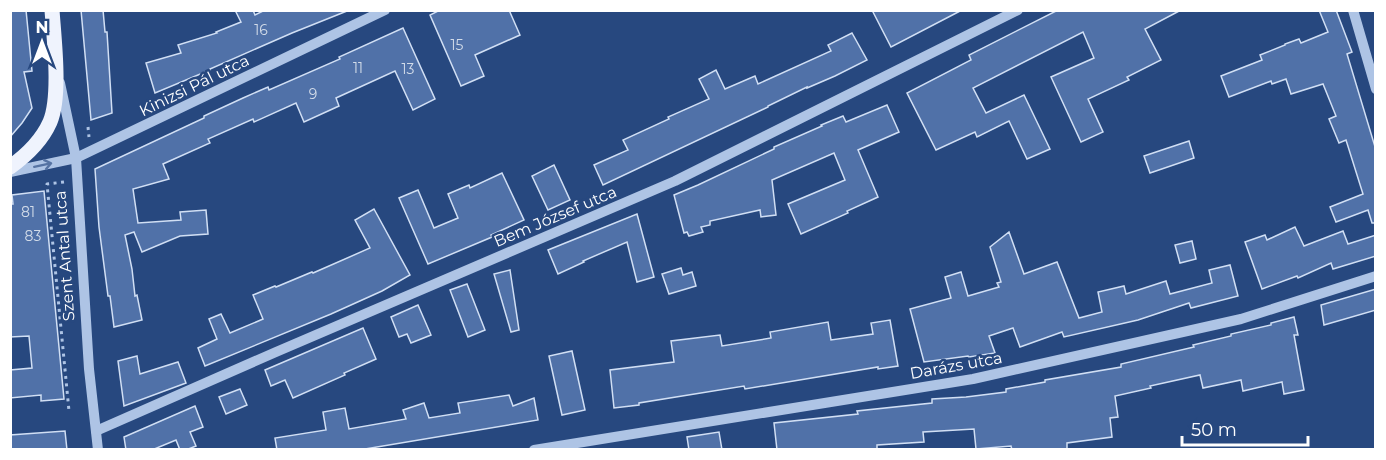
<svg xmlns="http://www.w3.org/2000/svg" width="1386" height="460" font-family="Montserrat,sans-serif">
	<rect width="100%" height="100%" fill="#27487f"/>
	<g fill="#5071a8" stroke="#d1dff4" stroke-width="1.5">
		<path d="M10,10h16l6,61 -8,1 8,36 -10,15 -12,14z"/>
		<path d="M81,10h22l2,22h2l5,81 -21,7z"/>
		<path d="M235,10h18l2,5 10,-5 82,1 -55,22 -82,36v1l-55,23 -9,-30 35,-10 -3,-8 39,-12 -1,-1 25,-10z"/>
		<path d="M440,10h69l11,25 -45,20 9,21 -23,10 -31,-71z"/>
		<path d="M872,10h90l-71,37z"/>
		<path d="M1058,10h123l-36,19 16,31 -34,17 2,3 -41,19 15,33 -22,10 -30,-65 43,-19 -11,-26 -110,56 13,25 38,-18 26,54 -23,10 -18,-38 -32,16 -2,-5 -39,18 -29,-57 64,-33 -2,-5z"/>
		<path d="M1319,10h17l16,42 -5,2 29,96v73h-4l-4,-13 -32,12 -6,-15 33,-13 -17,-54 -7,3 -10,-24 7,-3 -13,-32 -32,10 -5,-15 -14,5 -1,-3 -42,16 -8,-21 41,-16 -2,-5 25,-10v-1l14,-5 2,4 27,-11z"/>
		<path d="M403,28l32,71 -22,11 -18,-39 -59,27 3,8 -35,16 -8,-19 -42,19 -1,-3 -45,20 2,4 -47,21 6,15 -36,10 5,34 43,-3 -1,-8 26,-2 2,24 -28,2 -38,16 -8,-20 -9,3 7,34 3,27 2,-1 5,25 -28,7 -4,-31h-2l-9,-69 -4,-58 109,-51v-2l39,-18 25,-11 1,3 71,-31 -1,-2z"/>
		<path d="M852,33l15,27 -32,16 -28,12v-1l-39,19v1l-165,78 -9,-20 34,-15 -5,-10 46,-21 -1,-2 41,-18 -10,-20 17,-9 9,19 30,-13 3,8 73,-33 -3,-6z"/>
		<path d="M887,105l12,27 -41,18 20,47 -31,14 1,2 -47,21 -13,-30 57,-24 -11,-27 -62,27 4,35 -15,2 -1,-7 -50,11v4l-9,2 2,5 -14,4 -2,-4 -3,1 -10,-38 24,-10 76,-36v-2l48,-21 -1,-1 22,-9 3,6z"/>
		<path d="M1189,141l5,17 -44,15 -6,-17z"/>
		<path d="M554,165l16,35 -22,10 -16,-34z"/>
		<path d="M502,173l22,47 -33,15 1,2 -64,27 -29,-66 19,-8 16,38 24,-10 -10,-24 21,-9 1,3z"/>
		<path d="M44,191l20,208 -23,2v-6l-31,3v-28l22,-2 -3,-32 -19,1v-133h3l-1,-9z"/>
		<path d="M374,209l36,66 -28,16 -51,23 -126,52 -7,-18 19,-9 -8,-20 12,-5 9,19 33,-14 -10,-24 22,-9 1,1 36,-15 1,1 57,-25 -15,-28z"/>
		<path d="M637,214l17,63 -17,5 -10,-40 -44,19 1,1 -26,12 -10,-24z"/>
		<path d="M1295,227l9,19 39,-15 5,13 28,-9v21l-43,13 -2,-6 -33,15 -1,-2 -35,13 -17,-47 20,-7 2,5z"/>
		<path d="M1009,232l15,42 33,-12 22,56 23,-6 -4,-20 26,-6 2,8 40,-13 4,13 42,-11 -3,-13 21,-5 8,31 -47,12 -2,-5 -51,17 -74,17 -2,-5 -42,15 -7,-19 -24,8 6,17 -26,4 -1,-1 -44,6 -14,-53 41,-11 -6,-21 16,-5 7,24 31,-9 -2,-4 4,-1 -11,-35z"/>
		<path d="M1192,241l4,18 -16,4 -5,-18z"/>
		<path d="M681,268l2,7 9,-3 4,14 -27,8 -7,-20z"/>
		<path d="M510,270l9,60 -8,2 -17,-58z"/>
		<path d="M467,284l18,46 -17,7 -18,-47z"/>
		<path d="M1376,289v21l-52,15 -3,-20z"/>
		<path d="M418,305l13,30 -20,8 -4,-9 -8,3 -8,-20z"/>
		<path d="M1294,317l4,18h-4l10,55 -20,4 -2,-12 -39,9 -2,-11 -38,8 -3,-13 -50,11 1,2 -36,8 3,21 -8,1 2,19 -45,6v7h-55l-1,-4 -35,3 -2,-20 -51,3 1,10 -47,3v5h-100l-3,-27 84,-9 -1,-3 75,-8v-4l34,-2 40,-5v-3l39,-7v-2l76,-13v-3l73,-17 -1,-2 38,-9v-2l40,-9v-2z"/>
		<path d="M890,320l8,46 -20,3v-2l-133,22 -1,-3 -105,17v2l-25,3 -4,-38 64,-8 -3,-21 49,-6 2,11 49,-8 -1,-6 58,-10 3,18 42,-6 -2,-11z"/>
		<path d="M363,328l13,31 -32,14 1,2 -52,23 -8,-18 -14,6 -6,-16z"/>
		<path d="M572,351l13,59 -23,5 -13,-59z"/>
		<path d="M137,356l3,18 38,-12 8,21 -62,23 -6,-45z"/>
		<path d="M240,389l7,16 -21,9 -7,-17z"/>
		<path d="M509,395l4,11 21,-8 4,22 -179,30h-82l-2,-12 51,-8 -3,-18 22,-4 4,21 57,-10 -3,-9 21,-7 5,15 31,-5 -2,-10z"/>
		<path d="M195,406l8,21 -13,5 6,14 -10,4h-6l-4,-10 -24,10h-26l-2,-13z"/>
		<path d="M65,431l2,19h-57v-15z"/>
		<path d="M719,432l3,18h-33l-2,-13z"/>
	</g>
	<g fill="none" stroke-linecap="round" stroke-linejoin="round">
		<g stroke="#aec4e5" stroke-width="3" stroke-dasharray="3 4.5" stroke-linecap="butt">
			<path d="M88,127l1,10"/>
			<path d="M64,182l-17,2 22,227"/>
		</g>
		<g stroke="#aec4e5" stroke-width="10">
			<path d="M1353,10l23,79"/>
			<path d="M60,83l16,75 13,211 9,81"/>
			<path d="M10,172l66,-14 309,-148"/>
			<path d="M96,431l180,-79 399,-171 343,-171"/>
			<path d="M534,450l439,-71 268,-60 135,-43"/>
		</g>
		<path stroke="#eff3fd" stroke-width="15" d="M10,167c17,-12 32,-27 40,-45 11,-26 4,-83 2,-112"/>
	</g>
	<defs><path id="oneway-shaft" d="M-6 0H5M1.5-3L5.5 0L1.5 3" fill="none" stroke-width="1.6" stroke-linecap="round" stroke-linejoin="round" transform="scale(1.5)"/></defs>
	<use stroke="#5673a3" href="#oneway-shaft" transform="translate(43 165) rotate(-12)"/>
	<g text-anchor="middle" stroke-width="5" stroke-linejoin="round" paint-order="stroke">
		<g font-size="14" fill="#d3dce9">
			<text x="261" y="35">16</text>
			<text x="457" y="50">15</text>
			<text x="358" y="73">11</text>
			<text x="408" y="74">13</text>
			<text x="313" y="99">9</text>
			<text x="28" y="217">81</text>
			<text x="33" y="241">83</text>
		</g>
		<g font-size="16" fill="#fff" stroke="#27487f">
			<text transform="translate(194 85) rotate(-26)" y="6">Kinizsi Pál utca</text>
			<text transform="translate(555 216) rotate(-23)" y="6">Bem József utca</text>
			<text transform="translate(64 256) rotate(-94)" y="6">Szent Antal utca</text>
			<text transform="translate(956 365) rotate(-10)" y="6">Darázs utca</text>
		</g>
	</g>
	<rect width="1386" height="460" fill="none" stroke="#ffffff" stroke-width="24"/>
	<g transform="translate(42 42)" stroke="#27487f" stroke-width="4.5" paint-order="stroke">
	<path d="M0-4.5L10 22L0 15L-10 22Z" fill="#ffffff"/>
	<text y="-9" font-size="16" font-weight="bold" text-anchor="middle" fill="#ffffff">N</text>
	</g>
	<path d="M1182 436v9h126v-9" fill="none" stroke="#ffffff" stroke-width="3"/>
	<text x="1191" y="436" font-size="18" fill="#ffffff" stroke="#27487f" stroke-width="4.5" paint-order="stroke">50 m</text>
</svg>
